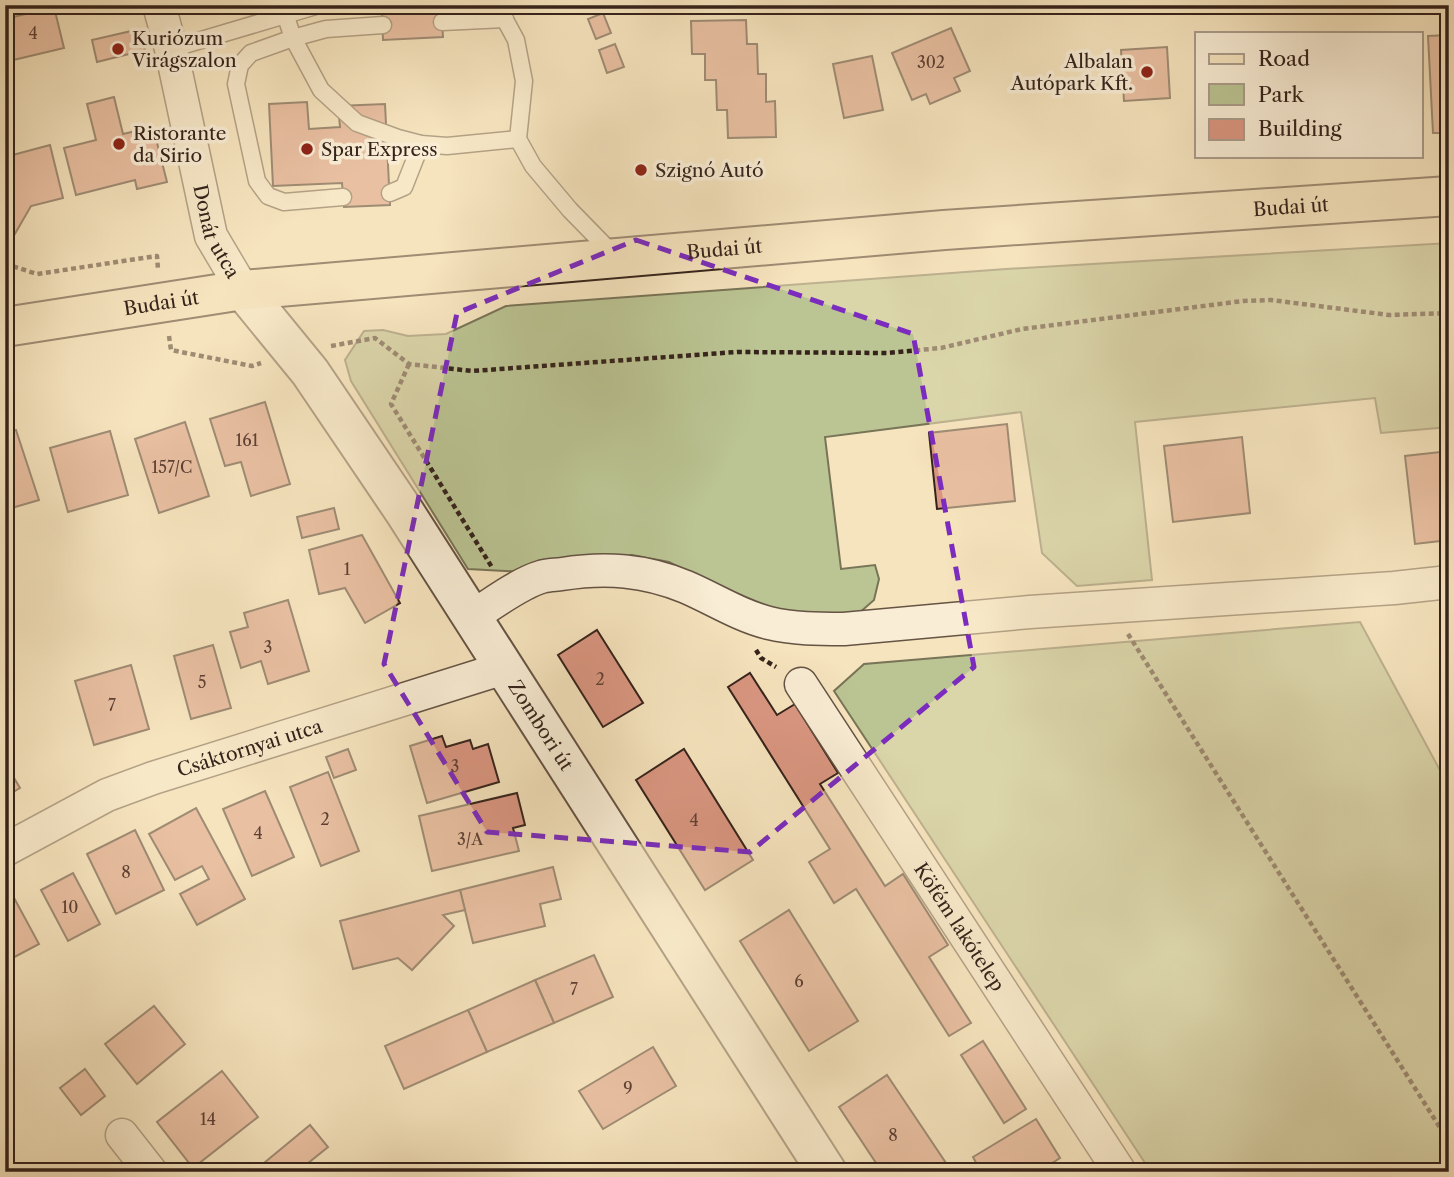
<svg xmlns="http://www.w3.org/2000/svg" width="1454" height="1177" font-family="'Libre Caslon Text',serif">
	<rect width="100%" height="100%" fill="#f6e4be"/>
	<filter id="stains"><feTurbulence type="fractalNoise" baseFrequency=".00286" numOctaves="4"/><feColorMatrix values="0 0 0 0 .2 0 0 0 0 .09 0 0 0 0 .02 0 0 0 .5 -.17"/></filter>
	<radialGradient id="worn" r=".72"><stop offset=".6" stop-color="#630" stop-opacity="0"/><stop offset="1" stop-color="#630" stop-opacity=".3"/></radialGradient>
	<g fill="#bbc493" stroke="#787457" stroke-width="2">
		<path d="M1449,243v184l-68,6 -6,-35 -240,24 17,158 -75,6 -35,-33 -21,-141 -196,25 16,132 34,-4 4,14 -5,21 -16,14 -62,5 -60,-23 -67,-34 -37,-7 -107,17 -57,-3 -117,-188 -6,-21 19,-29 19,-1 25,6 38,-2 60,-28 500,-37z"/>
		<path d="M1360,622l89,165v385h-298l-317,-481 30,-27z"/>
	</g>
	<g fill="#da9681" stroke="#35231b" stroke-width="2">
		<path d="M54,7l10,41 -59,14v-43z"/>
		<path d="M441,7l2,30 -60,3 -1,-29z"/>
		<path d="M603,13l8,20 -15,6 -8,-20z"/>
		<path d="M746,20l1,24h10l1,30h8v28l9,-1 1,36 -48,1 -1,-28h-10l-1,-30h-11v-26h-13l-1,-33z"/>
		<path d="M951,28l19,43 -16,7 6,13 -30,13 -4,-10 -14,6 -20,-47z"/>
		<path d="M140,29l5,21 -48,12 -5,-22z"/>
		<path d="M1449,35v98h-16l-5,-97z"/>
		<path d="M615,44l9,23 -17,6 -8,-23z"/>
		<path d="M1167,47l3,51 -46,3 -3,-51z"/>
		<path d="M872,56l11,54 -39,8 -11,-54z"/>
		<path d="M114,97l9,37 30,-7 14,55 -30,7 -2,-9 -59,15 -12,-47 32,-8 -9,-36z"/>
		<path d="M307,102l2,27 31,-2 -2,-21 47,-2 5,101 -46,2 -2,-24 -69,3 -4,-82z"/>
		<path d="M50,145l13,53 -32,8 -26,45v-94z"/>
		<path d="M265,402l25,82 -39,12 -10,-34 -16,4 -15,-47z"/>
		<path d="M185,422l24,74 -50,17 -24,-74z"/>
		<path d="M1007,424l8,77 -78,8 -8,-76z"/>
		<path d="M16,430l23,70 -34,10v-77z"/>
		<path d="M110,431l18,64 -60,17 -18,-64z"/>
		<path d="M1242,437l8,76 -77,9 -9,-76z"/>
		<path d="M1449,451v89l-34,4 -10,-88z"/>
		<path d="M334,508l5,21 -37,9 -5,-21z"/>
		<path d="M362,535l38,68 -35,20 -20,-35 -26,6 -10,-44z"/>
		<path d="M288,600l21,71 -41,13 -7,-23 -20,7 -11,-36 18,-5 -4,-14z"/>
		<path d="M597,630l46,73 -40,24 -45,-72z"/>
		<path d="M213,645l18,63 -40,11 -17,-63z"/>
		<path d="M131,665l18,64 -55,16 -19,-64z"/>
		<path d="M750,673l27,42 18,-11 43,69 -18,11 65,102 18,-12 45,71 -19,12 42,66 -22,13 -93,-147 -22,14 -25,-41 21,-13 -102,-162z"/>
		<path d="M442,736l4,11 24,-7 3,9 15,-5 11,38 -72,21 -17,-57z"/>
		<path d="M348,749l8,21 -22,8 -8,-21z"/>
		<path d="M684,749l69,111 -48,30 -69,-110z"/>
		<path d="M5,763l15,25 -15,9z"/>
		<path d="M328,772l31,79 -38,15 -31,-79z"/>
		<path d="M265,791l29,66 -42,19 -29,-67z"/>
		<path d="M517,793l8,32 -12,3 6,23 -87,20 -13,-55z"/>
		<path d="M196,808l49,91 -48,26 -17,-31 29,-15 -7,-13 -27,14 -26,-46z"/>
		<path d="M135,830l29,60 -48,24 -29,-60z"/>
		<path d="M553,867l8,32 -21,5 5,22 -72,17 -13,-53z"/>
		<path d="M73,873l27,51 -32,17 -27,-51z"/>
		<path d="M460,890l5,20 -22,5 11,11 -42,44 -14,-12 -45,11 -13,-48z"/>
		<path d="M13,896l26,48 -34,18v-62z"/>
		<path d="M789,910l69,111 -49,30 -69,-110z"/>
		<path d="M594,955l19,42 -59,26 -19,-43z"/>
		<path d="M535,980l19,43 -67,29 -19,-42z"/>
		<path d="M154,1006l31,38 -48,40 -32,-40z"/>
		<path d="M468,1010l19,42 -83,37 -19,-43z"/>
		<path d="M983,1041l43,68 -22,14 -43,-68z"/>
		<path d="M653,1047l23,39 -73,43 -24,-38z"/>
		<path d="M85,1069l20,27 -24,19 -21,-27z"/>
		<path d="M222,1071l36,46 -65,51 -36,-46z"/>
		<path d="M887,1075l59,88 -13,9h-51l-43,-65z"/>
		<path d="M1036,1119l24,39 -22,14h-57l-8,-15z"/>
		<path d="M310,1125l18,22 -31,25h-44z"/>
	</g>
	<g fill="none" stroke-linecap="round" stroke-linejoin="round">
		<g stroke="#655344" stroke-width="19">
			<g id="service">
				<path d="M497,5l19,35 8,41 -6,58 15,27 37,44 43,44"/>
				<path d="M285,14l8,24 28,52 36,33 41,15 23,6 26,2 71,-7"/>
				<path d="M442,22l63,-3"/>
				<path d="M171,49l148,-44"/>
				<path d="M390,193l14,-6 17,-43"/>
				<path d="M343,197l-59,5 -16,-6 -11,-15 -21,-97 4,-19 11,-12 42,-15 33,-9 57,-4"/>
			</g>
		</g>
		<g stroke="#655344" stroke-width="35">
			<g id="minor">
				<path id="s1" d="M159,5l12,44 40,187 32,54"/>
				<path d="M472,617c18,-12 48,-34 69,-40 6,-2 14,-2 21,-3 44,-7 83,-4 124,13 28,12 54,29 83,36 24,6 50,6 75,6l186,-17 364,-24 55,-6"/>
				<path id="s2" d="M801,684l319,488"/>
				<path id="s3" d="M5,850l102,-55 46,-17 351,-110"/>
				<path d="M122,1135l29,37"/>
			</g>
		</g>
		<g stroke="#655344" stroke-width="42">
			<g id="tertiary">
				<path id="s4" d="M243,290l67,82 94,139 423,661"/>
			</g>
		</g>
		<g stroke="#35231b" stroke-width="42">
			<g id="primary">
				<path id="s5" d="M5,327l238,-37 59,-5 642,-55 505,-34"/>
			</g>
		</g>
		<g stroke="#35231b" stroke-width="4.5" stroke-dasharray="5 3.5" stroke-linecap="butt">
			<path d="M5,266l4,-1 28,9 120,-18 1,13"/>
			<path d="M169,336l2,14 81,16 9,-3"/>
			<path d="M331,346l44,-8 34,26 63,7 265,-19 150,1 54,-5 81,-19 221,-28 28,-1 118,15 60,-2"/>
			<path d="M409,364l-18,40 102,165"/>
			<path d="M1128,634l321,508"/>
			<path d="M756,650l5,8 15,9"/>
		</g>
		<use href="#service" stroke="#f9edd5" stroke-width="16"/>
		<use href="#minor" stroke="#f9edd5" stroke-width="32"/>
		<use href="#tertiary" stroke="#f9edd5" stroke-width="38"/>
		<use href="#primary" stroke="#f6e4be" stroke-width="38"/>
	</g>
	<path d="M0 0H1454V1177H0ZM636,240l277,94 61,333 -224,185 -263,-20 -103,-168 73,-351z" fill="#f6e4be" fill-opacity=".55" fill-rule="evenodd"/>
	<path fill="none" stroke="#7b2cbf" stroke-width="5" stroke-dasharray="14 9" stroke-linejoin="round" d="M636,240l277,94 61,333 -224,185 -263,-20 -103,-168 73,-351z"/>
	<g fill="#8f2418" stroke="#f9edd5" stroke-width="2.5">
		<circle cx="118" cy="49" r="7"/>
		<circle cx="1147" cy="72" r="7"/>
		<circle cx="119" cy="144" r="7"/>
		<circle cx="307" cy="149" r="7"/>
		<circle cx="641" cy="170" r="7"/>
	</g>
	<g text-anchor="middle" stroke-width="7" stroke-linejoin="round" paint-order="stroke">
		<g font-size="16" fill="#5e4034">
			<text x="33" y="39">4</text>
			<text x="931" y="68">302</text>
			<text x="247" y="446">161</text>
			<text x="172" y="473">157/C</text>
			<text x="347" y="575">1</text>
			<text x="268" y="653">3</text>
			<text x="600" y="685">2</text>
			<text x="202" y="688">5</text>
			<text x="112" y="711">7</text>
			<text x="455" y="772">3</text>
			<text x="325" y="825">2</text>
			<text x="694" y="826">4</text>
			<text x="258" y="839">4</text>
			<text x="470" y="845">3/A</text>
			<text x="126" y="878">8</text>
			<text x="70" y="913">10</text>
			<text x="799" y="987">6</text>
			<text x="574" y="995">7</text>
			<text x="628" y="1094">9</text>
			<text x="208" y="1125">14</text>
			<text x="893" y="1141">8</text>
		</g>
		<g font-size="19" fill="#35231b" stroke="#f9edd5" text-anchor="start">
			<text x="132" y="45">Kuriózum<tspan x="132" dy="22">Virágszalon</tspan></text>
			<text x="1133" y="68" text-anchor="end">Albalan<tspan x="1133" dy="22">Autópark Kft.</tspan></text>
			<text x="133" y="140">Ristorante<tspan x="133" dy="22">da Sirio</tspan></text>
			<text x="321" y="156">Spar Express</text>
			<text x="655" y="177">Szignó Autó</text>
		</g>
		<g font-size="19" fill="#35231b" stroke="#f9edd5">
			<text dy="7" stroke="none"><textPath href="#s5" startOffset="1292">Budai út</textPath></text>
			<text dy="7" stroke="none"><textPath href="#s1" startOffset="234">Donát utca</textPath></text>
			<text dy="7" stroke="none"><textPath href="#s5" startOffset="724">Budai út</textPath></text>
			<text dy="7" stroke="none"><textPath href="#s5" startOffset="158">Budai út</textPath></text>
			<text dy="7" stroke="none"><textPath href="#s4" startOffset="528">Zombori út</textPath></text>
			<text dy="7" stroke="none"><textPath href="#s3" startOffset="266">Csáktornyai utca</textPath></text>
			<text dy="7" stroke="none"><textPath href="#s2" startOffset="290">Köfém lakótelep</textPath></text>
		</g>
	</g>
	<rect width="1454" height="1177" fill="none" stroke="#f6e4be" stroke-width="28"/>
	<rect x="7" y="7" width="1440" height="1163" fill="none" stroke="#35231b" stroke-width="3.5"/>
	<rect x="14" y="14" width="1426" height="1149" fill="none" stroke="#35231b" stroke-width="2"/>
	<rect x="1195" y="32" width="228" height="126" fill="#f9edd5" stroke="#ab9c8b" stroke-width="2"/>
	<rect x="1209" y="54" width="35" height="10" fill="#f6e4be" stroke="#ab9c8b" stroke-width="2"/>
	<text x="1258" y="66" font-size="21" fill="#35231b">Road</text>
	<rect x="1209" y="84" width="35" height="21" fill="#bbc493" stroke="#ab9c8b" stroke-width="2"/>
	<text x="1258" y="102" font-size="21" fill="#35231b">Park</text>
	<rect x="1209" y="119" width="35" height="21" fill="#da9681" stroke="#ab9c8b" stroke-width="2"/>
	<text x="1258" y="136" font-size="21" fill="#35231b">Building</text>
	<rect width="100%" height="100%" filter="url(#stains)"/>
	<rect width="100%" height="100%" fill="url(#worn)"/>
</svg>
